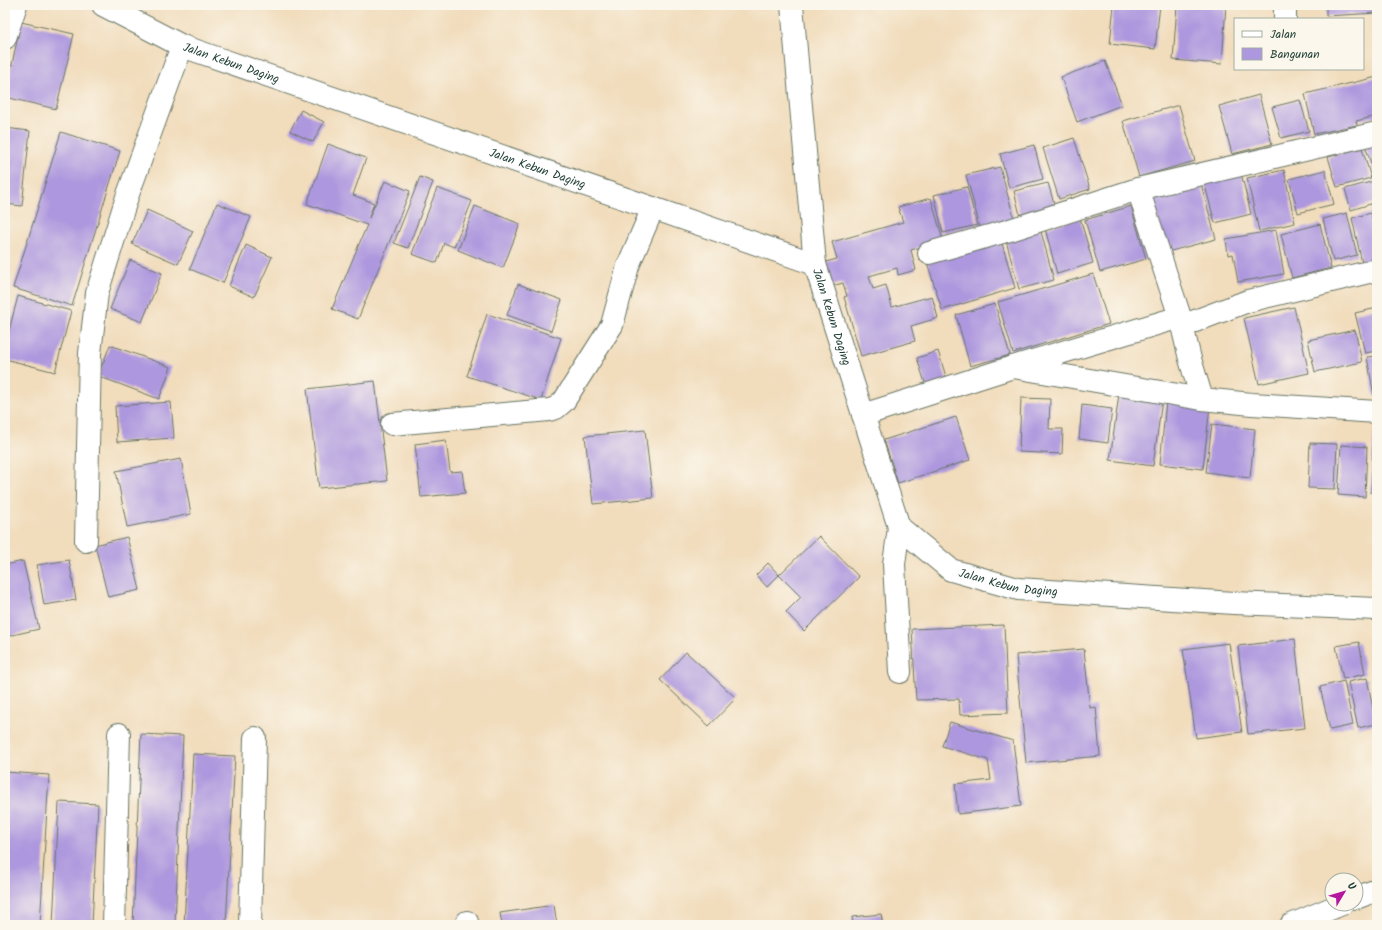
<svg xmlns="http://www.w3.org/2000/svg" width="1382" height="930" font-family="Kalam,sans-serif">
	<rect width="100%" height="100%" fill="#fbf7ec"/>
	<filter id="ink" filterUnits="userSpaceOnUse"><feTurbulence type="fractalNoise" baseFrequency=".025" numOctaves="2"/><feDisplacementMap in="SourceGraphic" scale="8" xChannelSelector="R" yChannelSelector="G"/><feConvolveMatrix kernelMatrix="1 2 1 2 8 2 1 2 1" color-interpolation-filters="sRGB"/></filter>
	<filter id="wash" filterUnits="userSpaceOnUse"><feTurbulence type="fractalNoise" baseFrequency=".012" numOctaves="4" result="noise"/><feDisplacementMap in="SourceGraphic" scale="16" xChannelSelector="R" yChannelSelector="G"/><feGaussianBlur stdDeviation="0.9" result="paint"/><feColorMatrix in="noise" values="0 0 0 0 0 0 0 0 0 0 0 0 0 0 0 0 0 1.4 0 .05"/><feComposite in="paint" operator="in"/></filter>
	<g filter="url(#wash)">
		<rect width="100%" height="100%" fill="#f1dcbb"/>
		<g id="blocks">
			<g fill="#ad97de">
				<path d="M1114,5h46l-5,44 -45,-5z"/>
				<path d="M1177,5h49l-4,59 -49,-4z"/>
				<path d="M1326,5h51v8l-51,3z"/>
				<path d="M21,22l53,12 -18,75 -51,-12z"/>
				<path d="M1105,61l17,44 -45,17 -16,-45z"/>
				<path d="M1377,77v39l-21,5 1,4 -43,9 -9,-40z"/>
				<path d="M1259,95l13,49 -40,10 -13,-48z"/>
				<path d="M1300,100l9,31 -28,7 -9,-31z"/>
				<path d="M1179,105l16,56 -56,16 -16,-56z"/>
				<path d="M301,110l23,12 -11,20 -23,-11z"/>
				<path d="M5,128l25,3 -8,75 -17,-2z"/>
				<path d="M61,132l59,19 -48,155 -59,-18z"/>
				<path d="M1074,138l16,51 -31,10 -16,-51z"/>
				<path d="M1377,141v41l-12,-37z"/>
				<path d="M328,144l38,14 -13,37 21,8 -5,15 16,-37 25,10 -52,128 -26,-10 35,-84 -60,-21z"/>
				<path d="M1034,145l9,34 -34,9 -9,-34z"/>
				<path d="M1362,148l9,30 -34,9 -9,-30z"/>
				<path d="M1000,167l15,55 -34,9 -15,-56z"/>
				<path d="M1284,170l11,53 -36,8 -12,-53z"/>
				<path d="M1325,170l9,34 -36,9 -9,-34z"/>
				<path d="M1241,173l10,41 -36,9 -11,-41z"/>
				<path d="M420,177l13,5 -25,66 -14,-5z"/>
				<path d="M1200,180l16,59 -49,13 -16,-58z"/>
				<path d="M1374,181l3,11v10l-26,8 -6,-21z"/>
				<path d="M1048,183l8,27 -35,9 -7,-28z"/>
				<path d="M967,187l10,38 -34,8 -9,-38z"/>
				<path d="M437,188l35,13 -18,46 -10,-4 -7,20 -25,-9z"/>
				<path d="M931,198l12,42 -32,10 5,20 -18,5 -1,-7 -28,8 4,13 13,-4 6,22 40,-11 6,22 -27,8 4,15 -54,15 -17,-59 3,-1 -4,-13 -15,4 -6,-24 15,-4 -5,-17 71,-20 -5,-15z"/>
				<path d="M217,203l34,14 -28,66 -33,-14z"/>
				<path d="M475,206l45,18 -17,44 -45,-18z"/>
				<path d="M1131,206l15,53 -46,13 -15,-52z"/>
				<path d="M1377,206v24h-1l-5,-22z"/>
				<path d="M147,210l46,21 -15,33 -46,-20z"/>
				<path d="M1347,213l10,42 -24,6 -10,-42z"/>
				<path d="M1371,213l6,27v19l-15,4 -10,-45z"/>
				<path d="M1080,218l13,45 -36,11 -12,-46z"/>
				<path d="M1320,224l11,44 -39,10 -11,-44z"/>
				<path d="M1040,228l14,52 -35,9 -14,-52z"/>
				<path d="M1276,230l8,44 -46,8 -5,-28 -5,1 -2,-16z"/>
				<path d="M1001,240l14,48 -73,22 -15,-48z"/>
				<path d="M246,245l26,12 -18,40 -25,-11z"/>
				<path d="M130,260l32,13 -20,49 -32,-13z"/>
				<path d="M1093,274l16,50 -96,29 -15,-51z"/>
				<path d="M518,284l44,16 -11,31 -44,-16z"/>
				<path d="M18,296l53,15 -16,61 -50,-13v-13z"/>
				<path d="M995,304l15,51 -40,11 -14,-51z"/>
				<path d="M1294,307l15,66 -50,11 -15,-66z"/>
				<path d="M1377,308v43l-12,2 -10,-40z"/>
				<path d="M487,314l74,24 -20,62 -74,-24z"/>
				<path d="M1355,330l7,32 -47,10 -7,-32z"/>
				<path d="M110,345l61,22 -12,32 -61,-23z"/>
				<path d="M938,351l11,35 -21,6 -11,-34z"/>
				<path d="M1377,356v40h-3l-7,-39z"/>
				<path d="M375,381l12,100 -68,7 -12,-99z"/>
				<path d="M1119,394l43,6 -9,66 -43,-6z"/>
				<path d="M1021,398l29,1 -1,30h14l-1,25 -43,-2z"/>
				<path d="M1166,401l44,5 -7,63 -43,-5z"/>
				<path d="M171,402l3,36 -57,4 -2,-36z"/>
				<path d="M1082,405l30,4 -4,34 -29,-4z"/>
				<path d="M956,417l14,43 -72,23 -14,-43z"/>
				<path d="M1212,424l43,5 -5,49 -44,-6z"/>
				<path d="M1374,429h3v64h-6z"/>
				<path d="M645,430l8,68 -60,6 -8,-68z"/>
				<path d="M446,440l4,32 12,-1 3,22 -44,4 -6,-53z"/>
				<path d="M1310,443l27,1 -2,45 -27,-1z"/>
				<path d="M1341,445l26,2 -2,50 -27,-2z"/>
				<path d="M181,459l10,55 -64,13 -11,-56z"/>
				<path d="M819,536l40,41 -55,54 -18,-19 15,-15 -22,-22z"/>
				<path d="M127,537l13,53 -32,7 -13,-52z"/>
				<path d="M69,560l7,40 -32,5 -7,-40z"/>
				<path d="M23,561l16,68 -31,7 -3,-13v-58z"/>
				<path d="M768,563l11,12 -12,12 -11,-12z"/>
				<path d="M1004,625l4,88 -48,2 -1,-16 -43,1 -4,-71z"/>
				<path d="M1295,639l10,89 -57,6 -10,-88z"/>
				<path d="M1359,642l6,32 -22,5 -7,-33z"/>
				<path d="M1229,643l13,89 -46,6 -13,-89z"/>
				<path d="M1084,649l6,59 6,-1 4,49 -74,7 -10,-108z"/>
				<path d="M686,652l50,46 -27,28 -49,-46z"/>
				<path d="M1367,678l9,46 -18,4 -10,-46z"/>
				<path d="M1344,681l9,44 -23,5 -10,-43z"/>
				<path d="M950,722l63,19 8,65 -63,8 -3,-30 36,-4 -3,-20 -46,-14z"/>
				<path d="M141,734l42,2 -8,189h-42z"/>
				<path d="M193,754l42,2 -9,169h-42z"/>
				<path d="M5,772l44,3 -9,150h-35z"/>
				<path d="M59,802l39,2 -6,121h-39z"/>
				<path d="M554,905l3,20h-55l-2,-12z"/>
				<path d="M881,914l2,11h-30l-1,-8z"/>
			</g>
		</g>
	</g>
	<g filter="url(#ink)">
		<use href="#blocks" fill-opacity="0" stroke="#687563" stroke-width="1"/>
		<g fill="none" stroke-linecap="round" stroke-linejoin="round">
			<g stroke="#687563" stroke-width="24">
				<g id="minor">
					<path id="s1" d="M103,5l79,41 633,218 84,263 52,43 67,19 216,14 143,6"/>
					<path d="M792,5l23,259"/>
					<path d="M1285,19v-14"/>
					<path d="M5,38l11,-33"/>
					<path d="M1138,189l42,128 10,42 12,40"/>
					<path d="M929,253l81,-23 128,-41 239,-56"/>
					<path d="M1182,326l66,-25 129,-31"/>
					<path d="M1013,367l189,32 50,5 125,8"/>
					<path d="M863,415l150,-48 167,-50"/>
					<path d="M392,424l157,-14 7,-2 8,-7 48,-76 16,-59 25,-58"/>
					<path d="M899,527l-5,37 6,108"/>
					<path d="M86,541l4,-188 7,-60 30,-96 55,-151"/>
					<path d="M1356,898l21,-8"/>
					<path d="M467,922v3"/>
					<path d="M114,925l5,-191"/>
					<path d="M250,925l5,-187"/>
					<path d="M1291,925l51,-21"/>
				</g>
			</g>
			<use href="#minor" stroke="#fff" stroke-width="22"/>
		</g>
	</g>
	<g text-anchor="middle" stroke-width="3" stroke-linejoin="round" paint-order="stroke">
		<g font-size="12" fill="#1f3d34" stroke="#fbf7ec">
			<text dy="4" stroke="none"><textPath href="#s1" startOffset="141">Jalan Kebun Daging</textPath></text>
			<text dy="4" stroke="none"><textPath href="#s1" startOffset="465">Jalan Kebun Daging</textPath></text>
			<text dy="4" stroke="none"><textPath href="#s1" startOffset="814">Jalan Kebun Daging</textPath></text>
			<text dy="4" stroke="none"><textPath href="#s1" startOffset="1161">Jalan Kebun Daging</textPath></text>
		</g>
	</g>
	<rect width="1382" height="930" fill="none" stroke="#fbf7ec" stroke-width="20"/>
	<rect x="1234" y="18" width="130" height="52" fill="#fbf7ec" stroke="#a3ada2"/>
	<rect x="1242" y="31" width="20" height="6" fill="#ffffff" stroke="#a3ada2"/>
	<text x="1270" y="38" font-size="12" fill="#1f3d34">Jalan</text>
	<rect x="1242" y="48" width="20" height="12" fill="#ad97de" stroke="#a3ada2"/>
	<text x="1270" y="58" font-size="12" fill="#1f3d34">Bangunan</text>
	<g transform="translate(1344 892) rotate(52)"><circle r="19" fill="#fbf7ec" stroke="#a3ada2"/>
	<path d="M0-3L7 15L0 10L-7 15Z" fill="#b5179e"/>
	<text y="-6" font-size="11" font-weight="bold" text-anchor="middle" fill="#1f3d34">U</text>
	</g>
</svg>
